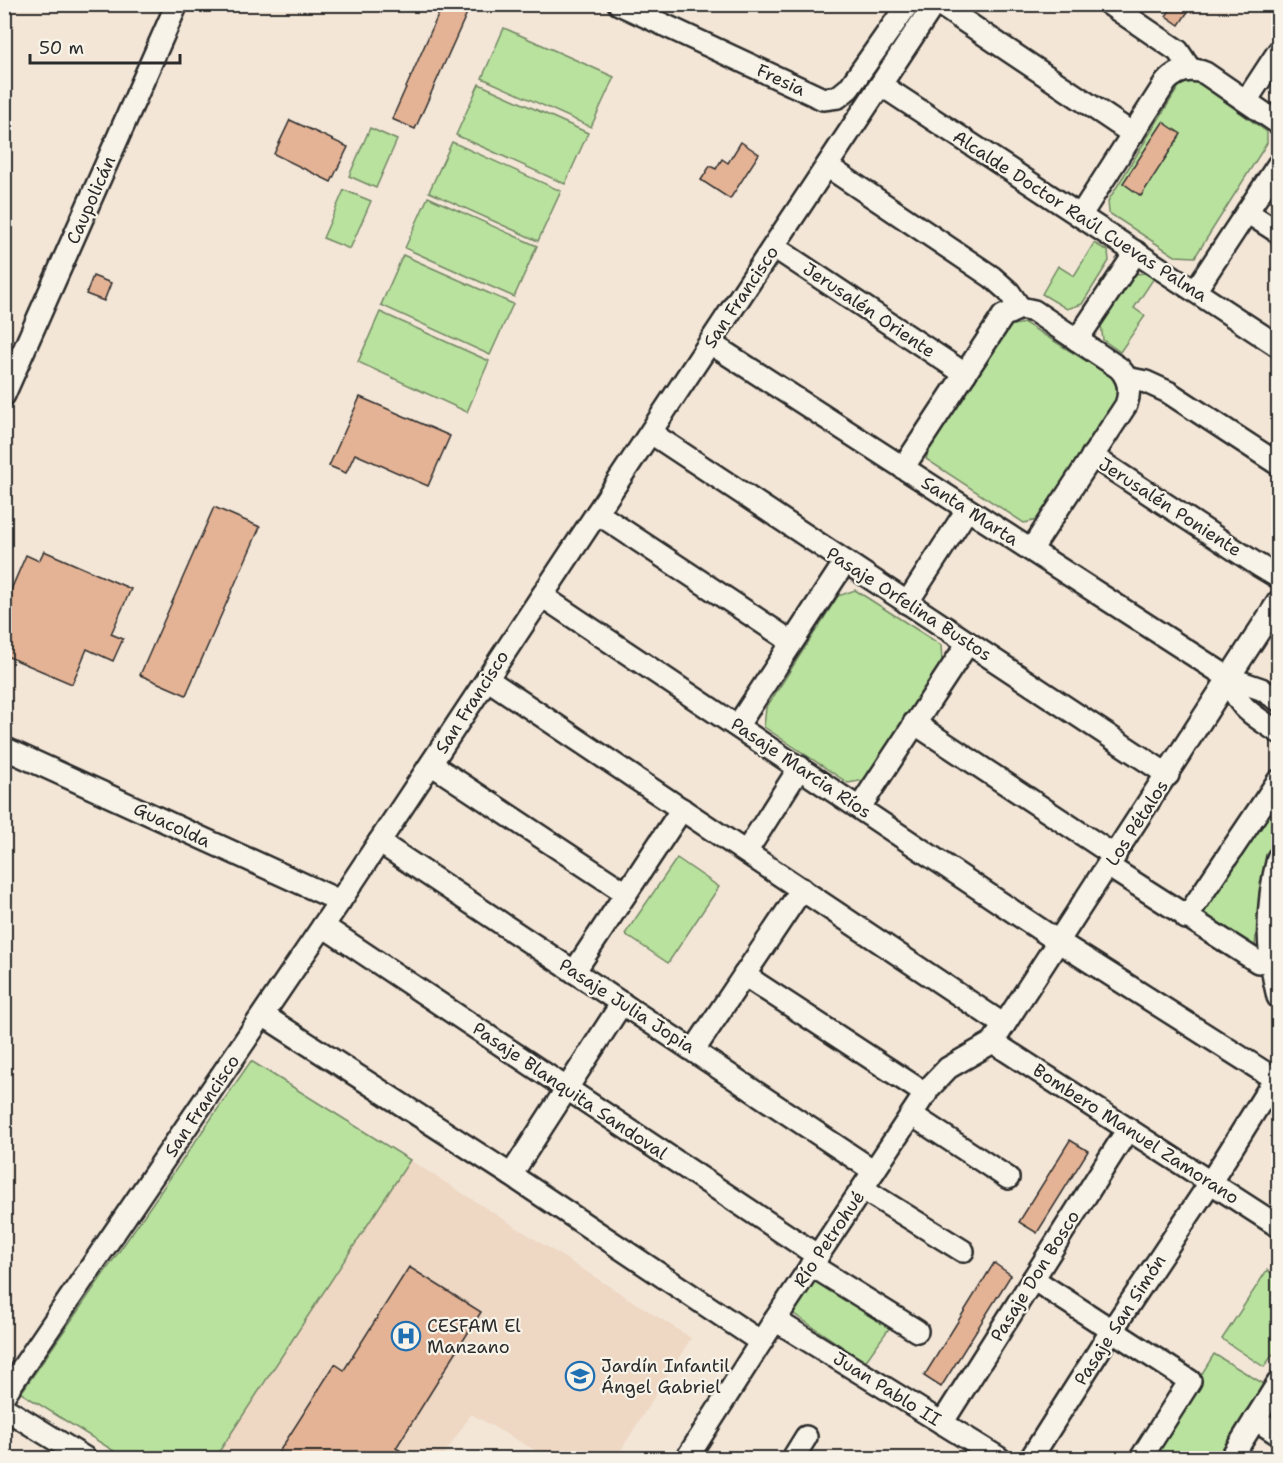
<svg xmlns="http://www.w3.org/2000/svg" width="1283" height="1463" font-family="'Shantell Sans',sans-serif">
	<rect width="100%" height="100%" fill="#f3e6d7"/>
	<filter id="ink" filterUnits="userSpaceOnUse"><feTurbulence type="fractalNoise" baseFrequency=".0167" numOctaves="2"/><feDisplacementMap in="SourceGraphic" scale="12" xChannelSelector="R" yChannelSelector="G"/><feConvolveMatrix kernelMatrix="1 2 1 2 8 2 1 2 1" color-interpolation-filters="sRGB"/></filter>
	<g filter="url(#ink)">
		<path fill="#eed7c3" d="M410,1160l281,178 -75,120h-67l-78,-44 -29,44h-227z"/>
		<g fill="#b9e29e" stroke="#728664" stroke-width="1.5">
			<path d="M504,28l110,49 -23,50 -109,-49z"/>
			<path d="M1196,81l71,51v11l-72,114 -20,-1 -66,-43 -1,-12 73,-118z"/>
			<path d="M479,84l109,49 -23,51 -109,-49z"/>
			<path d="M370,128l27,12 -21,48 -27,-12z"/>
			<path d="M452,142l109,49 -23,50 -109,-49z"/>
			<path d="M344,190l27,11 -21,48 -27,-11z"/>
			<path d="M428,197l109,49 -23,51 -109,-49z"/>
			<path d="M1094,243l14,8 1,10 -27,43 -15,5 -25,-15 16,-28 16,10z"/>
			<path d="M403,255l110,49 -23,51 -109,-50z"/>
			<path d="M1146,273l8,5 -20,30 11,8 -25,36 -17,-12 -2,-15 34,-51z"/>
			<path d="M380,312l109,49 -22,51 -109,-50z"/>
			<path d="M1025,323l92,57v18l-80,122 -13,3 -98,-64 5,-16 77,-117z"/>
			<path d="M855,590l86,55 1,16 -77,119 -17,3 -84,-56 2,-19 72,-112z"/>
			<path d="M1278,798v34l-5,10 -15,65 -3,41 -54,-36z"/>
			<path d="M677,858l42,29 -51,76 -43,-29z"/>
			<path d="M251,1061l159,99 -195,298h-90l-104,-65z"/>
			<path d="M1267,1270l11,8v69l-14,20 -42,-28z"/>
			<path d="M816,1276l74,51 -25,35 -74,-50z"/>
			<path d="M1214,1354l55,33 -44,71h-75z"/>
		</g>
		<g fill="#e4b395" stroke="#2b2b2b" stroke-width="1.5">
			<path d="M443,4h28l-56,125 -23,-10z"/>
			<path d="M1174,4h6l9,6 -10,15 -13,-9z"/>
			<path d="M290,120l58,27 -17,35 -57,-28z"/>
			<path d="M1163,122l18,12 -40,62 -18,-13z"/>
			<path d="M741,142l18,12 -29,45 -29,-19 9,-14 6,3 6,-10 6,4z"/>
			<path d="M93,276l18,7 -7,18 -18,-7z"/>
			<path d="M360,397l90,39 -22,50 -73,-32 -9,19 -17,-7z"/>
			<path d="M214,507l46,20 -74,168 -46,-20z"/>
			<path d="M44,551l87,38 -20,45 12,5 -10,22 -26,-12 -15,35 -68,-29v-23l7,-16 -7,-3v-7l22,-51 13,6z"/>
			<path d="M1070,1140l18,11 -51,82 -18,-11z"/>
			<path d="M994,1263l17,12 -70,112 -17,-11z"/>
			<path d="M409,1267l72,45 -85,136 17,10h-138l60,-94 9,6z"/>
		</g>
		<g fill="none" stroke-linecap="round" stroke-linejoin="round">
			<g stroke="#2b2b2b" stroke-width="26">
				<g id="minor">
					<path d="M619,4l204,95 15,-2 11,-9 59,-84"/>
					<path d="M939,4l194,130"/>
					<path d="M1109,4l69,47 12,18"/>
					<path d="M881,85l397,261"/>
					<path d="M1246,101l32,-49"/>
					<path d="M827,166l165,111 17,15 11,16"/>
					<path d="M1247,212l31,20"/>
					<path d="M1080,216l86,-134c11,-12 24,-15 39,-9l73,50"/>
					<path d="M774,247l191,127"/>
					<path d="M1195,291l83,-126"/>
					<path d="M1077,340l59,-88"/>
					<path d="M710,343l519,335 32,11 17,11"/>
					<path d="M1126,378l20,4 22,10 110,72"/>
					<path d="M4,395l173,-391"/>
					<path d="M651,433l517,342"/>
					<path d="M1092,456l166,109 20,12"/>
					<path d="M903,468l100,-152 17,-8 14,3 85,57c10,10 12,23 7,37l-95,145"/>
					<path d="M597,513l195,129"/>
					<path d="M542,596l517,346 216,137"/>
					<path d="M907,603l60,-93"/>
					<path d="M1229,678c9,32 25,37 49,54"/>
					<path d="M487,679l517,346"/>
					<path d="M914,723l201,133"/>
					<path d="M738,725l107,-163"/>
					<path d="M4,748l336,153"/>
					<path d="M431,764l195,129"/>
					<path d="M860,807l108,-164"/>
					<path d="M379,842l495,329"/>
					<path d="M746,852l54,-85"/>
					<path d="M1278,858c-12,48 -12,90 0,139"/>
					<path d="M1108,866l150,96 12,-2"/>
					<path d="M1186,918l92,-137"/>
					<path d="M323,926l495,330"/>
					<path d="M574,972l108,-163"/>
					<path d="M744,975l182,119"/>
					<path d="M263,1015l248,160 250,167"/>
					<path d="M993,1042l285,184"/>
					<path d="M694,1050l108,-161"/>
					<path d="M912,1115l96,63"/>
					<path d="M511,1175l111,-172"/>
					<path d="M863,1189l100,62"/>
					<path d="M811,1265l106,66"/>
					<path d="M1033,1279l157,102 -49,77"/>
					<path d="M775,1320l224,138"/>
					<path d="M4,1395l336,-494 594,-897"/>
					<path d="M4,1408l81,50"/>
					<path d="M1255,1419l23,15"/>
					<path d="M942,1423l186,-294"/>
					<path d="M687,1458l88,-138 154,-232 19,-20 45,-26 285,-440"/>
					<path d="M793,1458l13,-21"/>
					<path d="M1031,1458l81,-128 98,-147 68,-109"/>
					<path d="M1231,1458l47,-75"/>
				</g>
			</g>
			<use href="#minor" stroke="#f7f3e8" stroke-width="21"/>
		</g>
	</g>
	<defs>
		<g id="hospital-ring" transform="scale(1.5)"><circle r="9.5" fill="#f7f3e8" stroke="#1f6fb2" stroke-width="1.5"/><path d="M-5-5h3v3.5h4V-5h3V5h-3V1.5h-4V5h-3Z" fill="#1f6fb2"/></g>
		<g id="school-ring" transform="scale(1.5)"><circle r="9.5" fill="#f7f3e8" stroke="#1f6fb2" stroke-width="1.5"/><path d="M0-5L7-2L0 1L-7-2ZM-4 1L0 2.5L4 1V4Q0 6-4 4Z" fill="#1f6fb2"/></g>
	</defs>
	<g fill-rule="evenodd">
		<use href="#hospital-ring" x="406" y="1336"/>
		<use href="#school-ring" x="580" y="1376"/>
	</g>
	<g text-anchor="middle" stroke-width="4.5" stroke-linejoin="round" paint-order="stroke">
		<g font-size="18" fill="#2b2b2b" stroke="#f7f3e8">
			<text transform="translate(781 80) rotate(25)" y="6">Fresia</text>
			<text transform="translate(91 200) rotate(-66)" y="6">Caupolicán</text>
			<text transform="translate(1080 216) rotate(33)" y="6">Alcalde Doctor Raúl Cuevas Palma</text>
			<text transform="translate(741 297) rotate(-56)" y="6">San Francisco</text>
			<text transform="translate(869 310) rotate(34)" y="6">Jerusalén Oriente</text>
			<text transform="translate(1170 507) rotate(33)" y="6">Jerusalén Poniente</text>
			<text transform="translate(970 511) rotate(33)" y="6">Santa Marta</text>
			<text transform="translate(909 604) rotate(33)" y="6">Pasaje Orfelina Bustos</text>
			<text transform="translate(472 702) rotate(-57)" y="6">San Francisco</text>
			<text transform="translate(801 768) rotate(34)" y="6">Pasaje Marcia Ríos</text>
			<text transform="translate(1137 823) rotate(-57)" y="6">Los Pétalos</text>
			<text transform="translate(172 825) rotate(25)" y="6">Guacolda</text>
			<text transform="translate(627 1006) rotate(33)" y="6">Pasaje Julia Jopia</text>
			<text transform="translate(570 1091) rotate(34)" y="6">Pasaje Blanquita Sandoval</text>
			<text transform="translate(202 1106) rotate(-56)" y="6">San Francisco</text>
			<text transform="translate(1136 1134) rotate(33)" y="6">Bombero Manuel Zamorano</text>
			<text transform="translate(829 1239) rotate(-56)" y="6">Río Petrohué</text>
			<text transform="translate(1035 1276) rotate(-58)" y="6">Pasaje Don Bosco</text>
			<text transform="translate(1120 1320) rotate(-57)" y="6">Pasaje San Simón</text>
			<text transform="translate(887 1389) rotate(32)" y="6">Juan Pablo II</text>
		</g>
		<g font-size="18" fill="#2b2b2b" stroke="#f7f3e8" text-anchor="start">
			<text x="427" y="1332">CESFAM El<tspan x="427" dy="21">Manzano</tspan></text>
			<text x="601" y="1372">Jardín Infantil<tspan x="601" dy="21">Ángel Gabriel</tspan></text>
		</g>
	</g>
	<rect width="1283" height="1463" fill="none" stroke="#f7f3e8" stroke-width="24"/>
	<rect x="12" y="12" width="1259" height="1439" fill="none" stroke="#2b2b2b" stroke-width="2" filter="url(#ink)"/>
	<path d="M30 54v9h150v-9" fill="none" stroke="#2b2b2b" stroke-width="3"/>
	<text x="39" y="54" font-size="18" fill="#2b2b2b" stroke="#f7f3e8" stroke-width="4.5" paint-order="stroke">50 m</text>
</svg>
